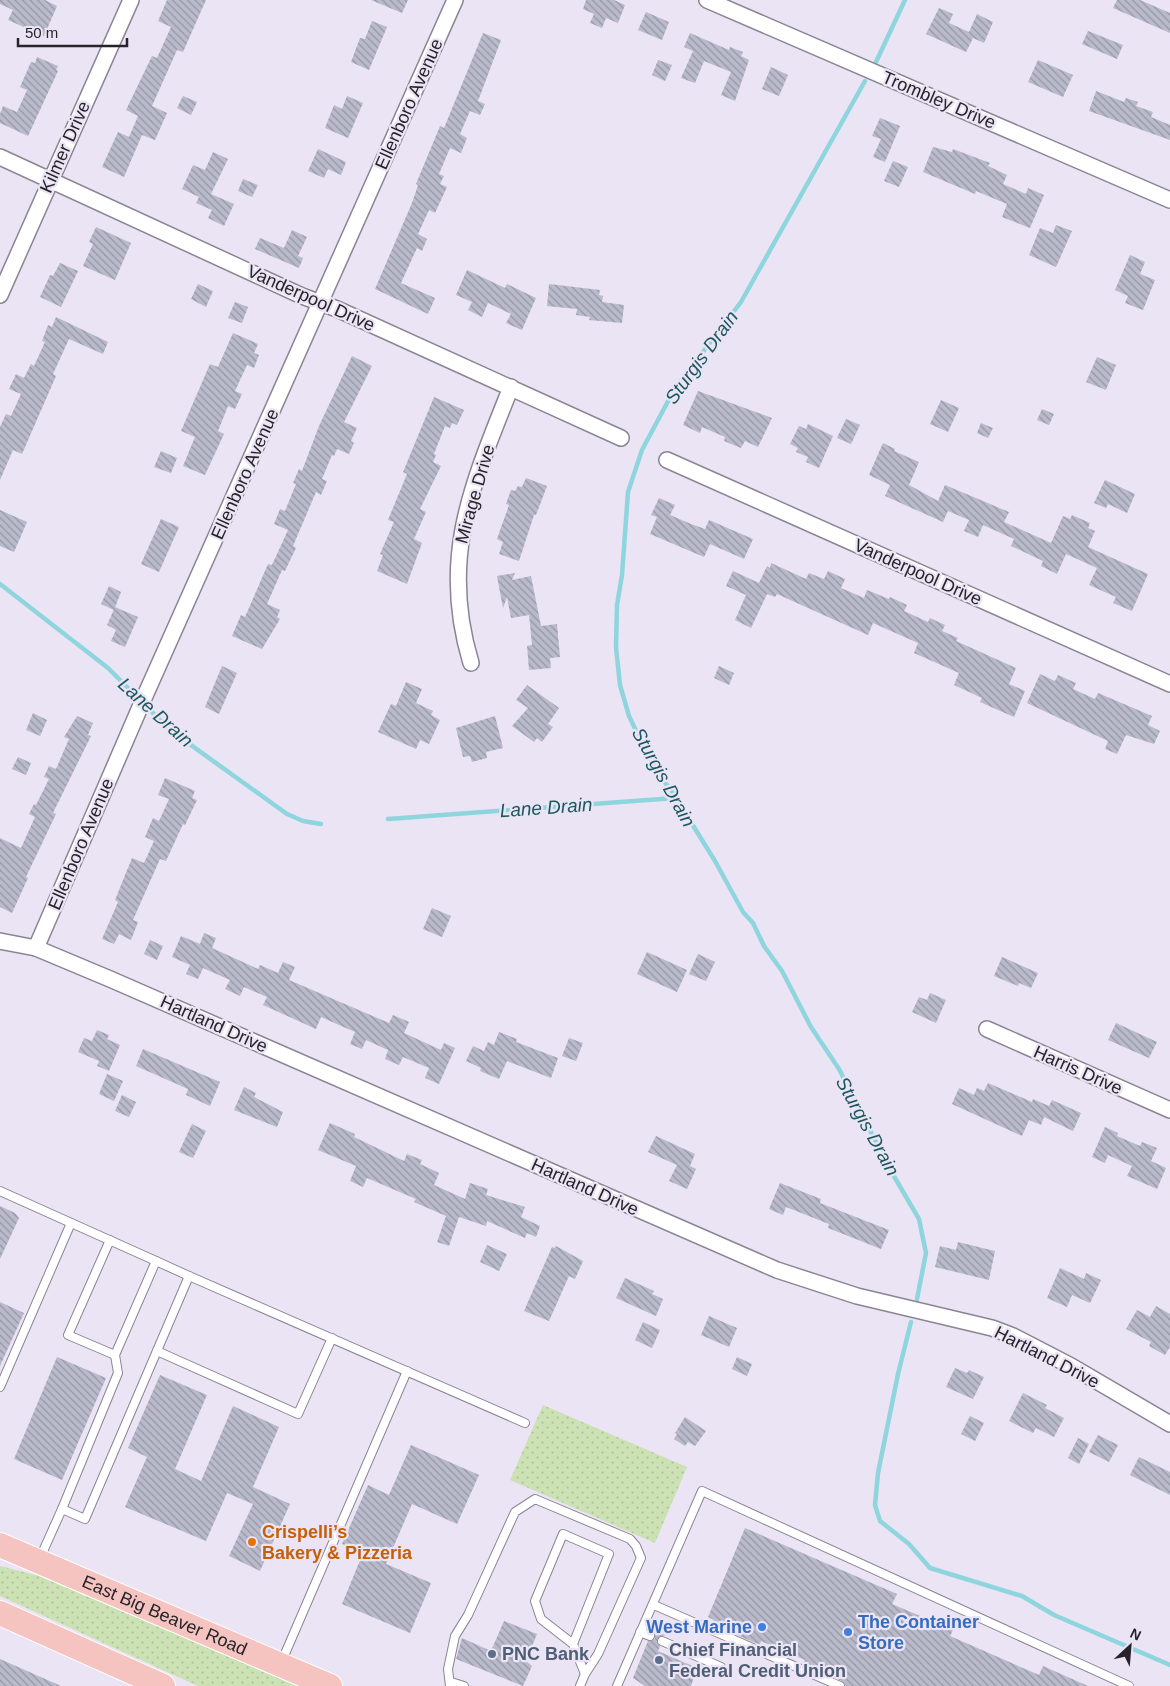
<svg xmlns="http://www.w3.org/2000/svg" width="1170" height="1686" font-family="Helvetica,sans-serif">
	<defs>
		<pattern id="green-dots" width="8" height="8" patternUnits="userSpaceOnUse" patternTransform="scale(1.25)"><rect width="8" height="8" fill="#cce2b4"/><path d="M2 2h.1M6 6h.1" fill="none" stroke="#afc29b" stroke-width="1.8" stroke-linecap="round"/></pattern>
		<pattern id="building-back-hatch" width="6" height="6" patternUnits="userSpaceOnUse" patternTransform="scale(1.25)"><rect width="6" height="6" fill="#b9bacb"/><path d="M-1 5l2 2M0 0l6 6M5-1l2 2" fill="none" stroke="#9697a5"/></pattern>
	</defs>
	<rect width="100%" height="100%" fill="#ebe4f5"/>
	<g fill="url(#green-dots)">
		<path d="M543,1405l144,62 -32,76 -145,-63z"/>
		<path d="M0,1566l40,10 257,110h-99l-198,-90z"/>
	</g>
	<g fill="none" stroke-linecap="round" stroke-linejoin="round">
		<g stroke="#8ed5de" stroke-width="4.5">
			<path d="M876,62l29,-62"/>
			<path d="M865,81l-124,221 -67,88 -32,60 -14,42 -6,83 -5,30 -1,42 4,38 9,31 10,21 20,38 12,15 44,71 28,51 10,11 11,23 18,25 29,56 28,42 49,97 31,53 7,34 -9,46"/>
			<path d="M0,584l108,84 31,31"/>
			<path d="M145,705l25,25 117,84 16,7 18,3"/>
			<path d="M388,819l287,-21"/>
			<path d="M911,1322l-13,52 -20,99 -3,32 5,16 29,23 21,24 92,28 32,19 116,50"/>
		</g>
	</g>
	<g fill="url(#building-back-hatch)">
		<path d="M0,0h45l12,6 -13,30 -36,-16 5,-10 -13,-6z"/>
		<path d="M167,0h39l-23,52 -6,-2 -25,56 15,7 -12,27 -13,-5 -18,42 -22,-10 16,-35 11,5 9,-21 -12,-6 26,-54 5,2 14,-31 -13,-6z"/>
		<path d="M371,0h37l-6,13z"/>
		<path d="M586,0h28l11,5 -7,18 -12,-5 -4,10 -12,-5 4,-9 -11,-5z"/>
		<path d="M1117,0h23l30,13v20l-57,-25z"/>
		<path d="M939,8l14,6 -4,9 20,9 8,-18 16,8 -9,21 -11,-5 -7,14 -40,-18z"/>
		<path d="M646,12l23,10 -7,18 -24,-10z"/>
		<path d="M372,21l15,6 -18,43 -18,-8 9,-24 5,1z"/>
		<path d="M1088,31l35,14 -6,14 -35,-15z"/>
		<path d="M483,33l18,7 -23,61 7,3 -5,11 -10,-4 -10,23 7,4 -6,15 -11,-5 -11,26 5,2 -4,8 7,3 -12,26 -6,-3 -11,24 9,5 -5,12 -5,-3 -16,35 34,15 -7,16 -53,-25 37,-86 6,-18 -2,-1 24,-58 4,2z"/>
		<path d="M690,33l39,17 1,-3 13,5 -2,4 8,4 -14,41 -14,-6 10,-23 -27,-11 -9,22 -14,-5 12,-27 -9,-4z"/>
		<path d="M37,57l21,9 -2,4 2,1 -30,65 -28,-13v-9l3,-8 14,6 10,-22 -7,-3 11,-25 4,1z"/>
		<path d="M658,60l14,5 -7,16 -13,-6z"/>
		<path d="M1038,60l35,15 -10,22 -35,-15z"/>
		<path d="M771,67l17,8 -9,21 -17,-7z"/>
		<path d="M1096,91l28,11 2,-4 12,4 -2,4 17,6 -2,5 19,8v15l-81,-29z"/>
		<path d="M183,96l14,6 -6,13 -14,-7z"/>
		<path d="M347,96l16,7 -15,35 -23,-10 9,-23 8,4z"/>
		<path d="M880,118l20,8 -15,36 -12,-5 8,-18 -9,-3z"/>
		<path d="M933,147l19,5 1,-3 37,14 -2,3 19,9 -4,9 23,10 2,-6 16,7 -14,33 -28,-11 5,-13 -31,-13 -1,3 -52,-22z"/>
		<path d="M318,149l28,13 -5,13 -13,-6 -4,9 -16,-7z"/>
		<path d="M213,152l15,7 -17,35 23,10 -10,22 -16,-8 4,-8 -16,-7 3,-6 -17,-8 11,-24 12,5z"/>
		<path d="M893,161l15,6 -9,20 -15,-6z"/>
		<path d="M243,179l15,6 -6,12 -14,-6z"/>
		<path d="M1056,225l16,6 -16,36 -27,-12 11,-27 13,5z"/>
		<path d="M96,227l35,16 -16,37 -32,-14 10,-22 -4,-2z"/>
		<path d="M292,230l15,7 -9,19 5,2 -4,10 -44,-19 5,-11 24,10z"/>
		<path d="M1130,255l15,7 -5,12 15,6 -12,30 -18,-7 3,-7 -13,-6z"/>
		<path d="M60,263l18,8 -17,36 -21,-10 10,-22 3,1z"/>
		<path d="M467,270l38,18 2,-4 29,14 -14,32 -16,-7 5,-9 -23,-11 -6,14 -14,-7 4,-8 -16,-7z"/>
		<path d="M198,284l15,7 -7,16 -15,-8z"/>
		<path d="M549,284l51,6 -1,5 4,1 -1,6 22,3 -2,18 -33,-3 1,-3 -14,-2 1,-6 -30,-3z"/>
		<path d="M235,302l13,5 -6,16 -14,-5z"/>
		<path d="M56,317l52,25 -5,12 -34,-15 -16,35 3,2 -34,78 -9,-4 -13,30v-53l6,-13 5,2 10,-22 -12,-5 7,-15 8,4 7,-14 3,2 11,-24 -3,-1 6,-16 4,2z"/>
		<path d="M233,333l25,11 -4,9 5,2 -5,13 -7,-3 -12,26 7,3 -7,15 -7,-3 -10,25 6,3 -19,41 -22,-9 12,-29 -14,-6 29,-67 8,3z"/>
		<path d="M352,356l20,10 -28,56 13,6 -6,13 3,2 -5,11 -12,-5 -3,7 -2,-1 -10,24 5,2 -6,14 -5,-3 -23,54 3,2 -11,23 -3,-1 -15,34 13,6 -3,7 3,2 -18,30 -30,-13 9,-21 4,2 23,-53 4,1 16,-35 -14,-6 6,-15 5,2 11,-27 -3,-1 6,-14 3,2 17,-45z"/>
		<path d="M1097,357l19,8 -10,25 -20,-8z"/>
		<path d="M698,391l74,27 -14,29 -13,-6 -4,7 -17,-7 1,-4 -23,-10 -2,6 -17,-8z"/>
		<path d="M434,397l30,13 -7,15 -5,-2 -2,5 -5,-2 -11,28 2,1 -3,7 8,4 -21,43 6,3 -12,27 8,4 -15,41 -30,-13 6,-16 -3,-1 14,-32 -6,-2 19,-46 -4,-2z"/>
		<path d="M941,400l18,8 -11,24 -18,-8z"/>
		<path d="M1042,409l12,5 -5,11 -12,-5z"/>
		<path d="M846,419l14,6 -9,19 -14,-6z"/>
		<path d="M981,423l12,5 -5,10 -11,-5z"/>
		<path d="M808,424l25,12 -14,32 -13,-6 2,-5 -12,-5 2,-4 -8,-4 9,-18 7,3z"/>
		<path d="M883,443l12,6 -1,2 25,11 -10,23 29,16 7,-16 64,27 -5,10 47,21 12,-27 7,3 2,-4 18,8 -2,5 7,3 -7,16 60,27 -16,37 -19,-8 3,-6 -27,-12 8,-17 -31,-14 -9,20 -16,-8 2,-5 -32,-15 3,-7 -31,-14 -5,12 -14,-6 5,-11 -21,-9 -5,11 -58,-26 5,-11 -21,-10z"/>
		<path d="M161,451l16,7 -6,15 -17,-6z"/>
		<path d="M526,478l21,8 -11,29h-2l-15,46 -20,-7 4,-12 -6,-3 12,-34 -3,-1 5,-14 4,1 3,-5 4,1z"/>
		<path d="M1105,480l30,14 -8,19 -19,-9 -2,4 -12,-5z"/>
		<path d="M659,498l16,7 -5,10 21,9 14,5 4,-9 44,19 -9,20 -34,-15 -6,13 -54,-23 7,-17 -6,-2z"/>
		<path d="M0,510l27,12 -13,30 -14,-6z"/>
		<path d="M161,519l18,8 -20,45 -18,-8z"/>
		<path d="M771,563l35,16 3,-6 15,6 4,-8 17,8 -4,9 23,10 3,-8 22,9 1,-2 17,8 -3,6 24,11 2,-4 15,7 -3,6 16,7 -2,3 60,27 -7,16 16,7 -11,26 -34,-15 2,-4 -28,-13 5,-12 -45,-20 4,-10 -45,-20 -5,12 -91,-41 -2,3 -8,-3 -16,34 -16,-8 11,-25 -20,-9 7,-15 26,12 8,-17 3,2z"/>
		<path d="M515,573l-3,7 19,-4 10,50 16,-2 3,33 -10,1 1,10 -22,2 -2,-24 5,-1 -3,-30 -18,3 -4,-21 -4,11 -6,-32z"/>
		<path d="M109,586l12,6 -7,18 -13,-6z"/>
		<path d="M115,607l23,10 -13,30 -14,-6 5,-11 -9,-5z"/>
		<path d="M222,666l15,7 -18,41 -14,-7z"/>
		<path d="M719,666l15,7 -5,12 -15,-7z"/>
		<path d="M1040,674l15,7 3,-6 18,8 -3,6 22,10 3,-6 54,23 -4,9 12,6 -6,13 -28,-9 -9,19 -12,-5 3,-8 -81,-38z"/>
		<path d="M406,682l16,7 -6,14 17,8 -2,4 9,5 -11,24 -9,-4 -4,9 -38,-17 13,-28 5,2z"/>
		<path d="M527,685l32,23 -11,16 5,3 -11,15 -5,-4 -3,4 -22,-16 16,-18 -12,-8z"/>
		<path d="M33,713l14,7 -7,16 -14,-6z"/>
		<path d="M77,716l16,7 -5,12 3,1 -38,77 3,1 -30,63 2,1 -16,35 -12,-6v-69l21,10 14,-31 -6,-3 5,-10 2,1 13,-26 -5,-2 5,-11 7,3 13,-30 -5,-2z"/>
		<path d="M495,716l8,32 -17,4 1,6 -15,4 -2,-6 -7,1 -7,-29z"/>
		<path d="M18,757l13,6 -5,12 -14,-6z"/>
		<path d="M165,778l30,13 -3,7 5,2 -12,25 -2,-1 -17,37 -6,-2 -27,61 5,2 -7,18 -12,-6 -5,10 -12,-5 16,-37 -3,-2 17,-42 12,5 10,-22 -9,-4 8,-19 6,3 10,-22 -11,-4z"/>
		<path d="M432,908l19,8 -9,21 -19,-8z"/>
		<path d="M204,933l12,5 -4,10 46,21 2,-4 18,8 5,-11 12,5 -6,13 100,43 4,-8 16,7 -5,11 37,17 3,-7 11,5 -16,36 -14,-6 4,-10 -26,-11 -4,8 -14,-6 3,-9 -22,-10 -4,9 -12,-5 5,-12 -34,-15 -5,12 -53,-24 4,-8 -23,-10 -4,9 -15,-7 5,-9 -27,-12 -5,11 -12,-5 4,-9 -18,-8 9,-21 19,8z"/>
		<path d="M150,940l13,6 -6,14 -13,-6z"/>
		<path d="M647,952l40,18 -10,22 -40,-18z"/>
		<path d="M698,954l17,8 -9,19 -17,-7z"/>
		<path d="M1002,957l36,16 -7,15 -12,-5 -1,3 -24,-10z"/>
		<path d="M930,993l16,7 -10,23 -24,-11 7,-15 8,3z"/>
		<path d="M1116,1023l41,19 -8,16 -41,-18z"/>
		<path d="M97,1030l12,5 -2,4 13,6 -11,26 -12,-5 2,-5 -21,-9 6,-14 8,3z"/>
		<path d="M499,1032l18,7 -1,3 42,16 -7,20 -44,-17 -8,18 -19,-8 1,-3 -15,-7 7,-15 11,5 4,-9 6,3z"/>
		<path d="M569,1038l14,5 -7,18 -14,-5z"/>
		<path d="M143,1049l77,33 -10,24 -24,-11 2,-6 -52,-23z"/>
		<path d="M107,1074l16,7 -9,20 -15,-7z"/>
		<path d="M988,1083l44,19 1,-3 16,7 3,-6 29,13 -8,18 -29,-14 -3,8 -12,-5 -7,16 -70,-32 7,-16 15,7 3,-7 7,3z"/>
		<path d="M244,1087l12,6 -2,4 29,15 -6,15 -43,-17z"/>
		<path d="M122,1095l14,7 -7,15 -14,-6z"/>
		<path d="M330,1123l25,11 -1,3 50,24 3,-7 15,6 -2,4 19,9 -5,12 31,14 5,-16 18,6 -2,6 39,12 -4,10 19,9 -4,11 -9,-4 -2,5 -38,-17 -1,5 -27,-9 -10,29 -12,-4 9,-26 -32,-14 2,-3 -49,-21 -4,9 -13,-6 6,-15 -38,-16z"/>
		<path d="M192,1124l14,7 -13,27 -14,-6z"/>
		<path d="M1105,1127l13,6 -1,3 23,10 2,-4 15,6 -6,13 15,7 -9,21 -30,-13 5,-10 -24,-11 -3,8 -13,-6z"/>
		<path d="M656,1136l39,18 -5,12 6,3 -9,20 -18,-8 8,-16 -29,-13z"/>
		<path d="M780,1183l41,16 -1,4 69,27 -8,19 -53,-21 1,-4 -43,-17 -3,8 -14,-6z"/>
		<path d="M0,1206l15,7 4,5 -19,41z"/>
		<path d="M958,1242l37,9 -6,29 -54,-13 5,-21 16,4z"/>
		<path d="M487,1245l20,9 -8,17 -19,-9z"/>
		<path d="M556,1246l27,15 -8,18 -6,-3 -20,45 -25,-10 28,-64 3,1z"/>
		<path d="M1060,1268l24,11 2,-6 15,7 -11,23 -18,-8 -5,12 -20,-9z"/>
		<path d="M625,1278l29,13 -2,3 11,5 -7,17 -40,-18z"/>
		<path d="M0,1302l24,11 -24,53z"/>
		<path d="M1156,1306l14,8v33l-5,8 -16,-9 2,-4 -25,-13 11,-19 13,7z"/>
		<path d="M709,1316l28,12 -8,19 -28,-12z"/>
		<path d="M643,1322l17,8 -8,18 -17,-8z"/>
		<path d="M57,1357l49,21 -44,102 -48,-21z"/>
		<path d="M737,1357l15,7 -5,12 -15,-7z"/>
		<path d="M955,1368l12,5 2,-3 15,7 -11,22 -27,-12z"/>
		<path d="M160,1375l47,20 -32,74 26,12 32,-75 46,21 -26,60 37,17 -30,67 -31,-15 24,-52 -26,-11 -21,48 -81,-34 22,-50 -19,-9z"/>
		<path d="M1023,1393l24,12 -2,3 19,10 -10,19 -18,-9 -3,5 -24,-12z"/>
		<path d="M970,1416l14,7 -9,18 -14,-7z"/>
		<path d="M685,1417l21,14 -11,15 -7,-4 -3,4 -11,-7 3,-5 -2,-1z"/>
		<path d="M1098,1435l20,10 -9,17 -20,-10z"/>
		<path d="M1078,1438l11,6 -10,20 -11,-6z"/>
		<path d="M411,1445l68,30 -22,49 -45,-20 -26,60 45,19 -21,50 -68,-29 21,-51 -21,-9 26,-59 21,10z"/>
		<path d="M1139,1457l31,15v23l-40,-20z"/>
		<path d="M745,1528l152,66 -5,10 61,26 -3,6 89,39 4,-9 45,20h-242l-4,-5 -39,-17 2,-4 -44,-19 -1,4 -48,-21 2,-4 -6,-3z"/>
		<path d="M504,1621l33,13 -11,27 6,5 -9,20 -67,-27 6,-21 29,13z"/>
		<path d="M653,1630l12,5 -8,4 3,7 -2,5 39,17 -6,18h-46l-12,-8 15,-37 7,-2z"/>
		<path d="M0,1659l61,27h-61z"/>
	</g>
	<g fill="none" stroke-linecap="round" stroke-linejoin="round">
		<g stroke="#8a8493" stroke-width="10">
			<g id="service">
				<path d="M0,1191l156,70 -41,94 3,18 -56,136"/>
				<path d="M110,1240l-42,95 47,20"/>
				<path d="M156,1261l33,15"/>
				<path d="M157,1351l141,63 34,-76"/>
				<path d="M0,1387l71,-164"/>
				<path d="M40,1558l22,-49 23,10 104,-243 336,147"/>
				<path d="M654,1605l186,81"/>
				<path d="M640,1632l10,4"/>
				<path d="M662,1641l59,26"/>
				<path d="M573,1644l-32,-25 -6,-18 28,-67 46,20 -36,90 12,30"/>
				<path d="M281,1663l126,-292"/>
				<path d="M451,1682l13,4"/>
				<path d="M450,1686l-2,-17 7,-33 13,-21 47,-103 20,-13 95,40 6,7 5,12 -43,96 -13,20 -5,12"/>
				<path d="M617,1686l85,-195 427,195"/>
			</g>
		</g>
		<g stroke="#8a8493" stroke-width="18">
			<g id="minor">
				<path d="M707,0l463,200"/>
				<path d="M0,157l302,139 35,13 284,129"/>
				<path d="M0,295l131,-295"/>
				<path d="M667,460l503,224"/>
				<path d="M471,663c-32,-105 1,-178 40,-276"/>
				<path d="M0,941l36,7 74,31 667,291 80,26 135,32 21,8 58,30 99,58"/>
				<path d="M36,948l108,-250 311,-698"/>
				<path d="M987,1029l183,81"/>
			</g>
		</g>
		<g stroke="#fff" stroke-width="26">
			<g id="primary">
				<path id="s1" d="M0,1545l330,141"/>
				<path d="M0,1613l163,73"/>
			</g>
		</g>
		<use href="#service" stroke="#fff" stroke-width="8"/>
		<use href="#minor" stroke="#fff" stroke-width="15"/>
		<use href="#primary" stroke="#f6c4c0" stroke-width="24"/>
	</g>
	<circle fill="#e8710a" stroke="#ebe4f5" stroke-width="2" cx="252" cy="1542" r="5"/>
	<g fill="#3f7fe0" stroke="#ebe4f5" stroke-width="2">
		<circle cx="762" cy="1627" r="5"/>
		<circle cx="848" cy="1632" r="5"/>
	</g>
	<g fill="#5c6f8a" stroke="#ebe4f5" stroke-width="2">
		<circle cx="492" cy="1654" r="5"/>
		<circle cx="659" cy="1660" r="5"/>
	</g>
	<g text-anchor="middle" stroke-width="4.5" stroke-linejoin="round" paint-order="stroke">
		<g font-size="18" fill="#26242a" stroke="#ebe4f5">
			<text transform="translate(939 100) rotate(23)" y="6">Trombley Drive</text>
			<text transform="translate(409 104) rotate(-66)" y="6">Ellenboro Avenue</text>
			<text transform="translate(65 147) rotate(-66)" y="6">Kilmer Drive</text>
			<text transform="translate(311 298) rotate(24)" y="6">Vanderpool Drive</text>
			<text transform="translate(245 474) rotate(-66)" y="6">Ellenboro Avenue</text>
			<text transform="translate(475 494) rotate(-74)" y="6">Mirage Drive</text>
			<text transform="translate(918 572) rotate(24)" y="6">Vanderpool Drive</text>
			<text transform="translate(81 844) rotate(-67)" y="6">Ellenboro Avenue</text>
			<text transform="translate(214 1024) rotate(24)" y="6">Hartland Drive</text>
			<text transform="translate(1078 1070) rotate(24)" y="6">Harris Drive</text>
			<text transform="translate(585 1187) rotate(24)" y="6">Hartland Drive</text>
			<text transform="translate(1047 1357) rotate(27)" y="6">Hartland Drive</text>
			<text dy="6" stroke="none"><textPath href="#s1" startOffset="179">East Big Beaver Road</textPath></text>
		</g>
		<g font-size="18" font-weight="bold" fill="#c56008" stroke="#ebe4f5" text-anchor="start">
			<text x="262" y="1538">Crispelli’s<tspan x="262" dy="21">Bakery &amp; Pizzeria</tspan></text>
		</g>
		<g font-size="18" font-weight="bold" fill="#366cbe" stroke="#ebe4f5" text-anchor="start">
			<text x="858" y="1628">The Container<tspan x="858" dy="21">Store</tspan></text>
			<text x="752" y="1633" text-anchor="end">West Marine</text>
		</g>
		<g font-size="18" font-weight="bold" fill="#4e5e75" stroke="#ebe4f5" text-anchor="start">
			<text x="669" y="1656">Chief Financial<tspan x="669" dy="21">Federal Credit Union</tspan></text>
			<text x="502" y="1660">PNC Bank</text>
		</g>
		<g font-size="19" font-style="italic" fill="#1b585f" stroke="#ebe4f5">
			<text transform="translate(701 357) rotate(-54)" y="7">Sturgis Drain</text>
			<text transform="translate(156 712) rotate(42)" y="7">Lane Drain</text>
			<text transform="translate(664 777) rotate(61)" y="7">Sturgis Drain</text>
			<text transform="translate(546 807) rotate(-4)" y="7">Lane Drain</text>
			<text transform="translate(868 1126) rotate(61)" y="7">Sturgis Drain</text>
		</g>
	</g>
	<g transform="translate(1130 1646) rotate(26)" stroke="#ebe4f5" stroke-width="4" paint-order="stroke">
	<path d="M0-4L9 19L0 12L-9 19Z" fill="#26242a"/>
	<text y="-8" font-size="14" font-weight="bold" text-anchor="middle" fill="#26242a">N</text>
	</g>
	<path d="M18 38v8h109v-8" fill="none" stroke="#26242a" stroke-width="2.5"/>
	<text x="25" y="38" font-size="15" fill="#26242a" stroke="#ebe4f5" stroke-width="4" paint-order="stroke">50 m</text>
</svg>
